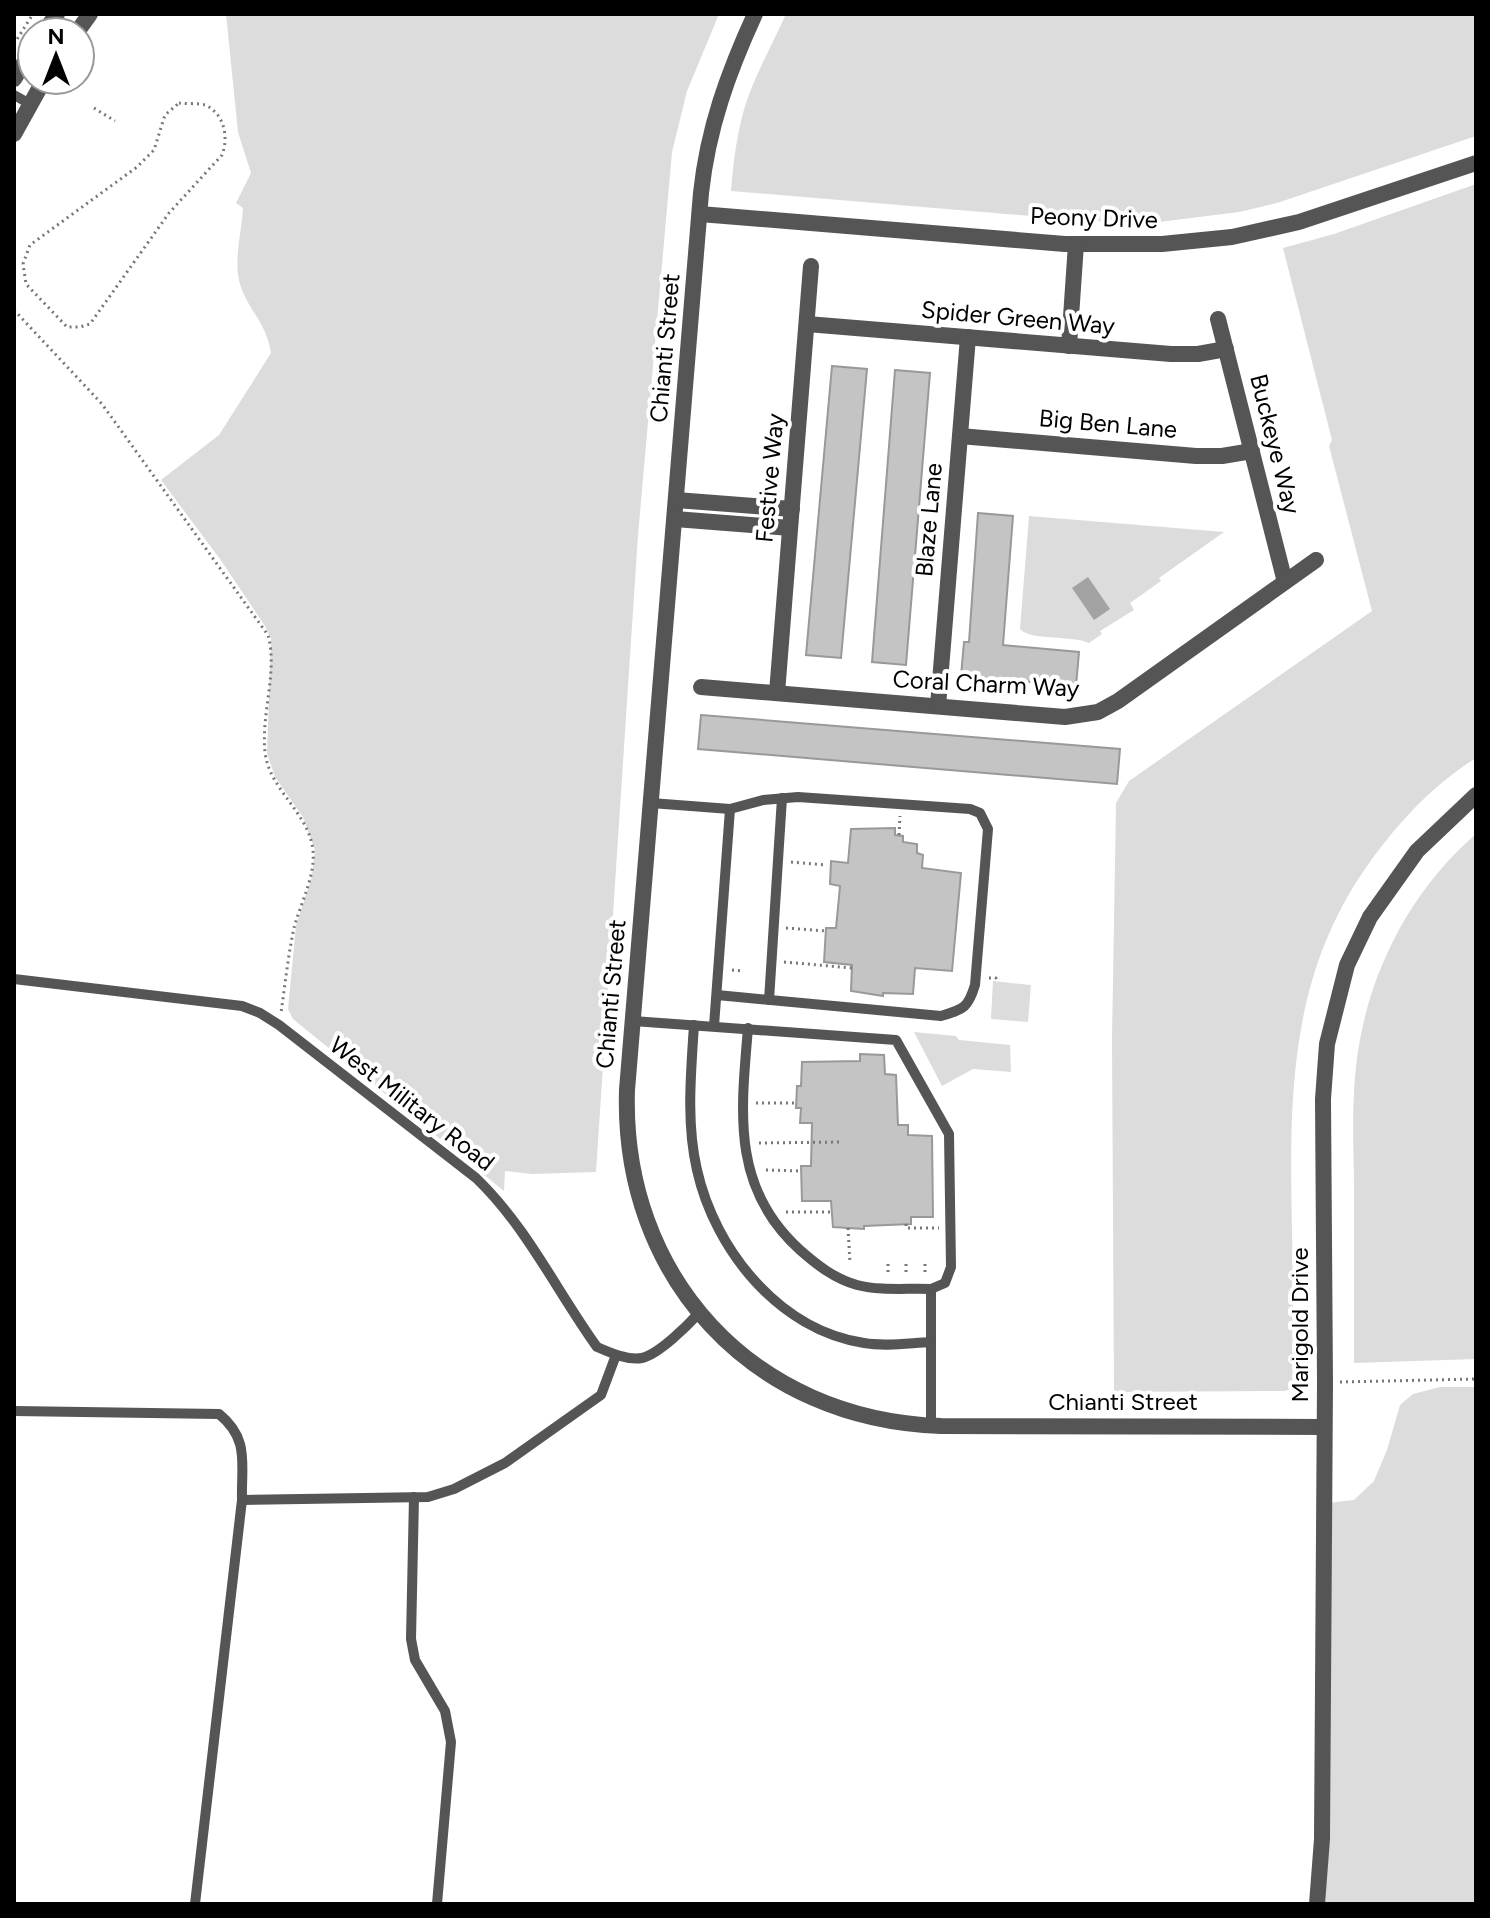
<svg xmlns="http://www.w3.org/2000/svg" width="1490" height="1918" font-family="Figtree,sans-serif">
	<rect width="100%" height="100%" fill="#fff"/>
	<g fill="#dcdcdc">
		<path d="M226,14h493l-32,77 -15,61 -34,383 -42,637 -64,2 -27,-3 -1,20 -211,-172 -5,-10 8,-83 16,-50 3,-26 -12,-33 -28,-40 -8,-24 4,-114 -6,-13 -45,-67 -59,-79 58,-45 52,-82c-5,-32 -24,-44 -31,-69 -7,-23 2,-53 3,-76l-7,-5 15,-30 -13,-41z"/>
		<path d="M786,14h690v122l-199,67 -38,9 -80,10 -68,-1 -360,-30c2,-25 5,-50 11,-74 9,-36 29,-69 44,-103z"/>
		<path d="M1476,184v574c-45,28 -81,68 -111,111 -92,133 -72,281 -72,435 0,27 3,57 0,84l-8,3 -171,1 -2,-352 4,-237 13,-22 243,-170 -43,-165 3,-6 -49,-192 51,-14z"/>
		<path d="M1029,516l195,16 -65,46 2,3 -31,22 4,7 -34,21 2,3 -13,9c-16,-8 -59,-2 -69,-14z"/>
		<path d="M1476,834v525l-122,4c0,-58 0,-115 0,-172 0,-33 -2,-66 0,-98 4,-99 47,-194 122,-259z"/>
		<path d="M993,981l38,4 -3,37 -37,-3z"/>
		<path d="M914,1032l42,4 3,4 51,5 1,27 -38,-3 -31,17z"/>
		<path d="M1440,1387h36v517h-156l8,-401 26,-3 20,-19 13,-31 13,-45 13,-11z"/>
	</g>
	<path fill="#a3a3a3" d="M1088,577l22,32 -16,11 -22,-32z"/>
	<g fill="#c4c4c4" stroke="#999" stroke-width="2">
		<path d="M832,366l35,3 -26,289 -35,-3z"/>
		<path d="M895,370l35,3 -24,292 -34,-3z"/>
		<path d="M978,513l35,3 -10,129 76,7 -3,34 -115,-10 3,-34h5z"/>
		<path d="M701,715l419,34 -3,35 -419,-35z"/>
		<path d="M895,828v7l8,1v6l14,2v9l6,2 -1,13 39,5 -9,98 -37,-3 -2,26 -30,-1v3l-32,-5 1,-26 -28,-3 2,-34h10l3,-31 1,-11 -10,-2 1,-23 17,2 3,-34z"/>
		<path d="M860,1054l24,1 1,19 11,1 2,50h10v10l24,1 1,81h-22v7l-47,2v3l-31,-2 -2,-26h-29l-1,-35h10l1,-43h-12l1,-15h-5l1,-22h4l1,-24 58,-1z"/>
	</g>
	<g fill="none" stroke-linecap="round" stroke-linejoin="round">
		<g stroke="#777" stroke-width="3" stroke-dasharray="2 4" stroke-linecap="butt">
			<path d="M14,44l19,-30"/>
			<path d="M179,103c8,1 19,0 26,2 19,8 24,32 17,50l-53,58 -79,111 -10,3h-13l-41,-43 -3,-20 7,-19 107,-78 17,-17 11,-35z"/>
			<path d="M94,108l21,13"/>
			<path d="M14,310l88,94 166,231c10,37 -7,78 -3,117 4,36 39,57 47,92 6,28 -11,57 -18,84 -6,28 -9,57 -13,85"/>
			<path d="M899,835l1,-19"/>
			<path d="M791,862l36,3"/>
			<path d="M786,928l40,3"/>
			<path d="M784,962l68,6"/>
			<path d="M732,970l12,1"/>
			<path d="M989,978h7v4"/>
			<path d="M756,1103h40"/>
			<path d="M759,1143l83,-1"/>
			<path d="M766,1170l36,1"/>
			<path d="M786,1212h46"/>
			<path d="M906,1224v4h33"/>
			<path d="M848,1228l2,35"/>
			<path d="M888,1264v12"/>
			<path d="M906,1264v12"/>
			<path d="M925,1264v12"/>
			<path d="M1340,1382l136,-3"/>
		</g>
		<g stroke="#555" stroke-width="10">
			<path d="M14,95l16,9"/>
			<path d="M651,803l79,6"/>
			<path d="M14,979l228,27 18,7 19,12 197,153c51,49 80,112 121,169 12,5 31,14 45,11 17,-4 45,-32 57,-45"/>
			<path d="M769,1000l13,-202"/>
			<path d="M633,1021l263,19 53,94 2,133 -6,16 -14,6v136"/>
			<path d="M694,1025c-3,47 -8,98 3,145 18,80 82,160 167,173 22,4 45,0 67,-1"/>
			<path d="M714,1026l16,-217 33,-9 35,-3 172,12 10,4 8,16 -13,156c-7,23 -11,24 -34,31l-224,-21"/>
			<path d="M748,1028c-7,84 -17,160 52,222 17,15 35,29 57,35 24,6 49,3 74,4"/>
			<path d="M14,1411l205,3c31,25 22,50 23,86l186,-3 26,-8 51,-26 96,-68 15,-40"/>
			<path d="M414,1497l-3,142 4,21 30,51 6,31 -14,162"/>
			<path d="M195,1904l47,-404"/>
		</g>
		<g stroke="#555" stroke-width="16">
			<path d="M755,14c-27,59 -47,114 -54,179l-74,897c-6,187 126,330 314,336l383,1"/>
			<path d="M44,32l13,-18"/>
			<path d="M77,32l13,-18"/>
			<path d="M14,79l18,-29"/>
			<path d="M14,134l30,-54"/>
			<path d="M700,214l365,30h97l70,-7 67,-15 177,-59"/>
			<path d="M1218,319l67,263"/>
			<path d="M807,324l364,30h27l28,-5"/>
			<path d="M1069,346l7,-102"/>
			<path d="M960,436l236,20h26l30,-5"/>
			<path d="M676,500l116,9"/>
			<path d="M675,519l115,9"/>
			<path d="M701,687l364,30 33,-5 20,-11 198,-141"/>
			<path d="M777,693l34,-427"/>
			<path d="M938,706l30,-369"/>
			<path d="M1317,1904l5,-65 3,-456 -2,-284 4,-55 20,-79 23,-48 47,-66 59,-56"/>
		</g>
	</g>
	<g text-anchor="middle" stroke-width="8" stroke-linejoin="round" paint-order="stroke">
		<g font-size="24" fill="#000" stroke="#fff">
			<text transform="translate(1094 218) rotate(2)" y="8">Peony Drive</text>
			<text transform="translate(1018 318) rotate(5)" y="8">Spider Green Way</text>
			<text transform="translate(665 348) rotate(-85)" y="8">Chianti Street</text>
			<text transform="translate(1108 424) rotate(5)" y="8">Big Ben Lane</text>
			<text transform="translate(1275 444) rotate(76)" y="8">Buckeye Way</text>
			<text transform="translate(770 478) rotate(-85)" y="8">Festive Way</text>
			<text transform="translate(929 520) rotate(-85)" y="8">Blaze Lane</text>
			<text transform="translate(986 684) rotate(3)" y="8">Coral Charm Way</text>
			<text transform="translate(611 994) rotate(-85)" y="8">Chianti Street</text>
			<text transform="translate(412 1104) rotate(38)" y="8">West Military Road</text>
			<text transform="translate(1300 1325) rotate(-90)" y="8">Marigold Drive</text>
			<text x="1123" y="1410">Chianti Street</text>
		</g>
	</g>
	<rect width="1490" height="1918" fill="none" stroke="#000000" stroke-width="32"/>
	<g transform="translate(56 56)"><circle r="38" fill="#ffffff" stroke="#999999" stroke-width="2"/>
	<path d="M0-6L14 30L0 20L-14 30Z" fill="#000000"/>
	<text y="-12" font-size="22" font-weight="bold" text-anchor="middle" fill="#000000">N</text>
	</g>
</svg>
